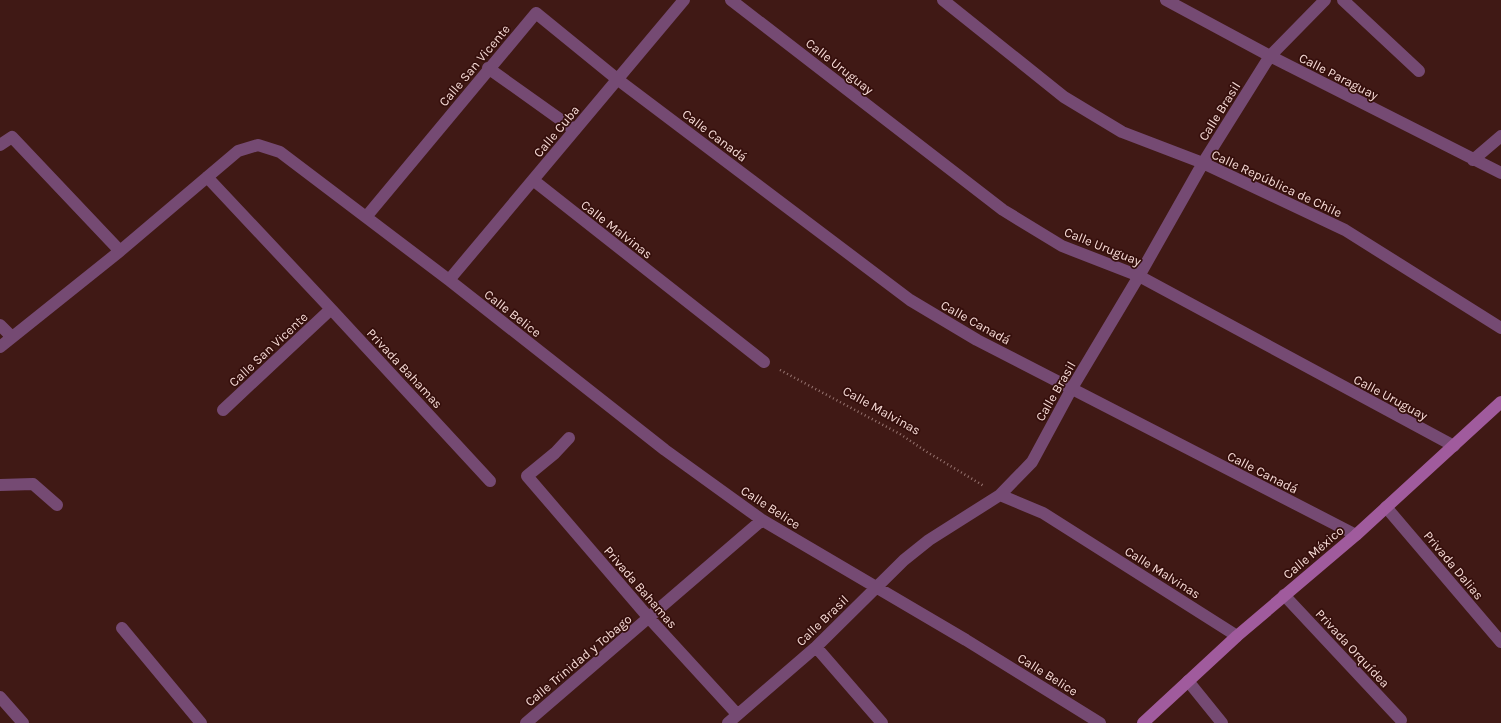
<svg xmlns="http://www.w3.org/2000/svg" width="1501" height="723" viewBox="0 0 1501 723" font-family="Karla,sans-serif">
<rect width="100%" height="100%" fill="#401915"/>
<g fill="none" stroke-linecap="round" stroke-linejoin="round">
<path stroke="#987672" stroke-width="2.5" stroke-dasharray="1 3" stroke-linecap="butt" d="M 780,370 L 900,434 L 927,452 L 984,486"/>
<path stroke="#754a73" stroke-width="12" d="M 731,0 L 1003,210 L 1062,246 L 1139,276 L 1454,446
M 943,0 L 1064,97 L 1122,132 L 1203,163 L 1345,230 L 1501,328
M 1166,0 L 1270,56 L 1501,173
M 1343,0 L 1419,71
M 488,68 L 575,130
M 0,145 L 12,137 L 120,251
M 1473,160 L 1501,136
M 207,177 L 331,309 L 490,481
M 533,180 L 764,362
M 366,217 L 536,13 L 617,79 L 910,300 L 977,340 L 1356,535
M 449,280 L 684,0
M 0,325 L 11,336
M 0,347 L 120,251 L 238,151 L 258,145 L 280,152 L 449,280 L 665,450 L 762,520 L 966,640 L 1100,723
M 223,410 L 331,309
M 569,438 L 555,453 L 527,476 L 649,618 L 737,714
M 0,485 L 33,484 L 57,505
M 1000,495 L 1043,513 L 1237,636
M 1386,507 L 1501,642
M 1284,595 L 1401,720
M 122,628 L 201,723
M 816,647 L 882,723
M 1188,681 L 1222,723
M 0,697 L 23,723
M 526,723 L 762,520
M 728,723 L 816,647 L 904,560 L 929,540 L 1000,495 L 1032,462 L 1072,388 L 1139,276 L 1203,163 L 1270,56 L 1325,0"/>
<path stroke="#a05b9d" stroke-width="12" d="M 1143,723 L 1237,636 L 1356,535 L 1501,402"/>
</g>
<g text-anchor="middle" stroke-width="3.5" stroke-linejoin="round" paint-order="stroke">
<g font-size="13" fill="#f6dad6" stroke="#350f0c">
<text transform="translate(474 65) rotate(-50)" y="5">Calle San Vicente</text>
<text transform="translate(840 66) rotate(38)" y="5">Calle Uruguay</text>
<text transform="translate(1339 76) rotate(27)" y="5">Calle Paraguay</text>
<text transform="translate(1219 111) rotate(-58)" y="5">Calle Brasil</text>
<text transform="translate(556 131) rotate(-50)" y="5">Calle Cuba</text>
<text transform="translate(715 135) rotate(37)" y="5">Calle Canadá</text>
<text transform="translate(1277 183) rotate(25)" y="5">Calle República de Chile</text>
<text transform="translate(617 229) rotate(38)" y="5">Calle Malvinas</text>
<text transform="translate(1103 246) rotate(22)" y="5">Calle Uruguay</text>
<text transform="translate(513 313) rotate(38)" y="5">Calle Belice</text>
<text transform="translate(976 322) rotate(29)" y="5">Calle Canadá</text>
<text transform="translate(268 349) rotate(-43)" y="5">Calle San Vicente</text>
<text transform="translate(405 368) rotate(47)" y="5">Privada Bahamas</text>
<text transform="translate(1055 391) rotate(-60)" y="5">Calle Brasil</text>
<text transform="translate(1391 397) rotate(28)" y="5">Calle Uruguay</text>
<text transform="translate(882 410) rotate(29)" y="5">Calle Malvinas</text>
<text transform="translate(1263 472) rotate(27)" y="5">Calle Canadá</text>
<text transform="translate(771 507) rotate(33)" y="5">Calle Belice</text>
<text transform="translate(1313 552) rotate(-40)" y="5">Calle México</text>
<text transform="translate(1454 565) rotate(50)" y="5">Privada Dalias</text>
<text transform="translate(1163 572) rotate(32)" y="5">Calle Malvinas</text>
<text transform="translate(641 587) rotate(49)" y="5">Privada Bahamas</text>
<text transform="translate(822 620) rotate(-44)" y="5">Calle Brasil</text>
<text transform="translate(1353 648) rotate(47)" y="5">Privada Orquídea</text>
<text transform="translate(578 660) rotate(-40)" y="5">Calle Trinidad y Tobago</text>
<text transform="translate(1048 674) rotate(32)" y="5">Calle Belice</text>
</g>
</g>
</svg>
